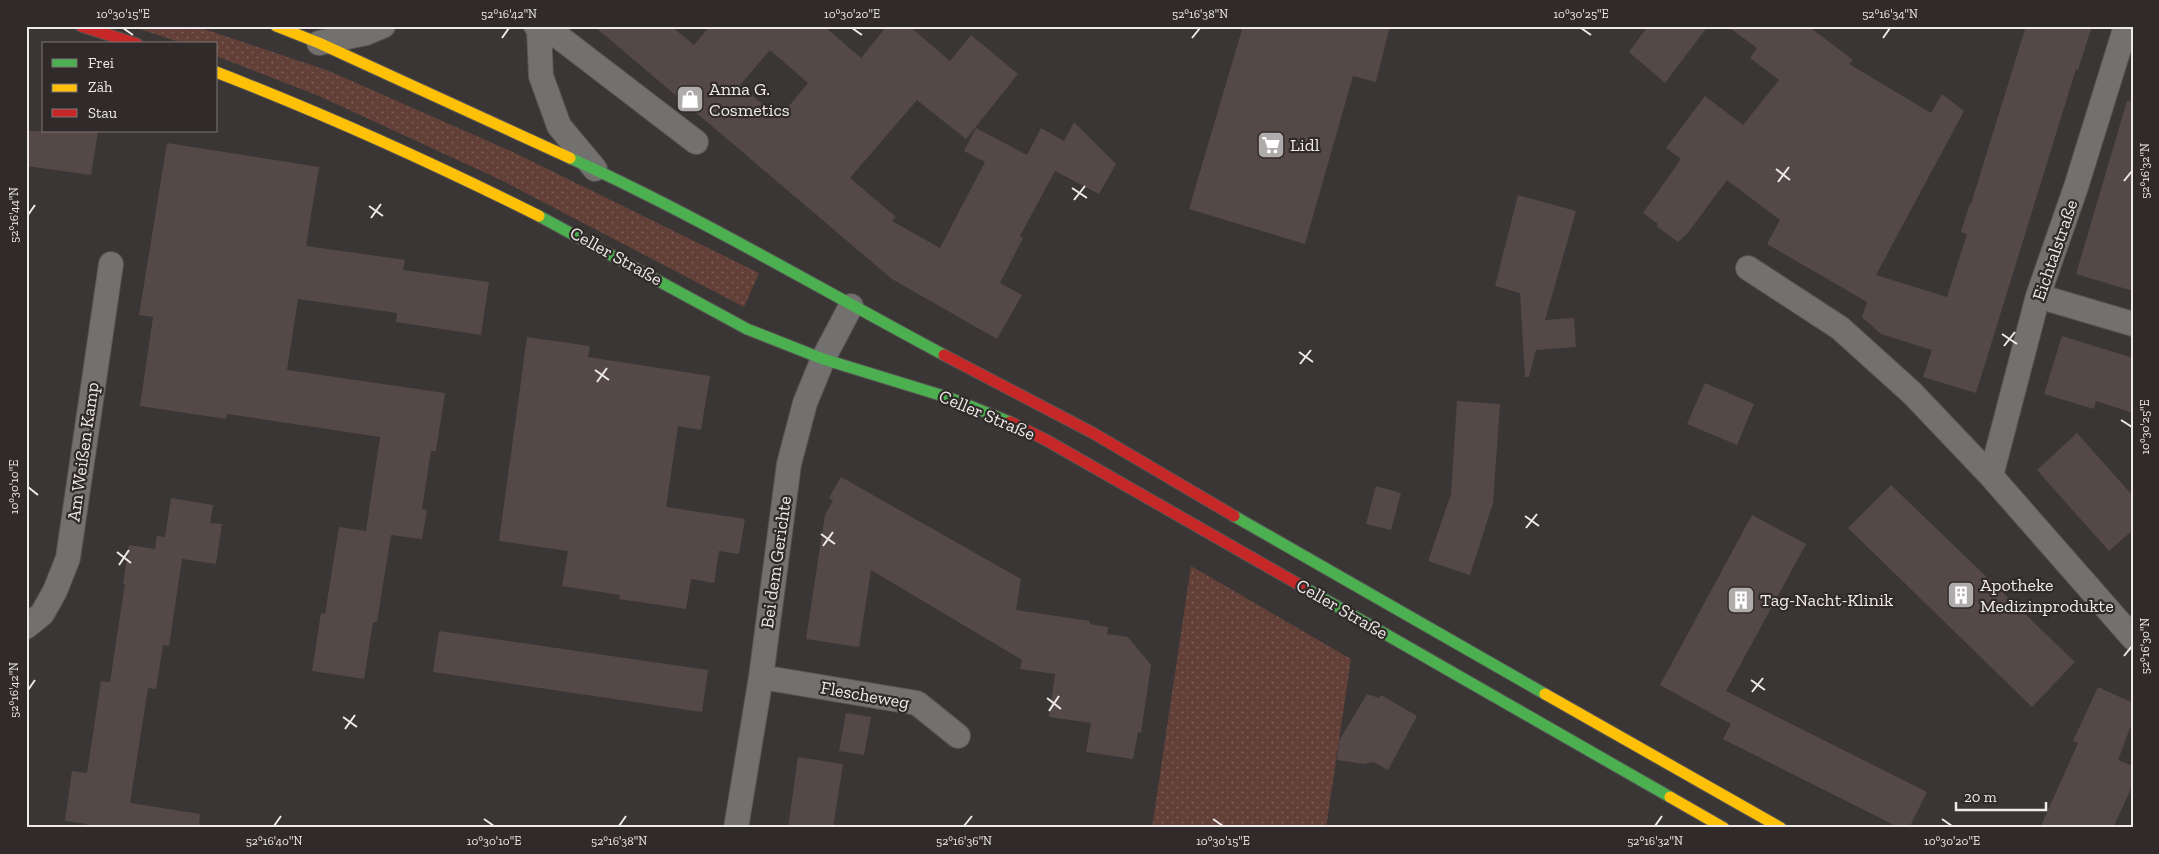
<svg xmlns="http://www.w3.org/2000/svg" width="2159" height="854" viewBox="0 0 2159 854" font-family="'Zilla Slab',serif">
<defs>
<pattern id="grass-dots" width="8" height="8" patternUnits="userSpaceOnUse" patternTransform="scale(1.25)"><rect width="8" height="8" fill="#624038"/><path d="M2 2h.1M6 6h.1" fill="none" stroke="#795c55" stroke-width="1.8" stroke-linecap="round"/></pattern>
</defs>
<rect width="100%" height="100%" fill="#393635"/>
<path fill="url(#grass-dots)" d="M 131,26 L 195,26 L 329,71 L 513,152 L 759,273 L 744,307 L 501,180 L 319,96 L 216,56 L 216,44 L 185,44 Z
M 1191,566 L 1351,659 L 1326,828 L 1152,828 Z"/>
<path fill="#554947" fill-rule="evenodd" d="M 594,26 L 671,26 L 694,45 L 710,26 L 824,26 L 861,58 L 887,26 L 909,26 L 950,61 L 971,35 L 1018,74 L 966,139 L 917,100 L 850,178 L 896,217 L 892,221 L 940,248 L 985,162 L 964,151 L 976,128 L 1027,155 L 1041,128 L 1064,141 L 1074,122 L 1116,164 L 1099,194 L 1055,171 L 1020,236 L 1023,238 L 1000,283 L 1022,295 L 997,339 L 892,279 ZM 770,50 L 808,83 L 779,118 L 740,85 Z
M 1243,26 L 1390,26 L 1376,82 L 1353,76 L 1305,244 L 1189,209 Z
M 1648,26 L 1708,26 L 1665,83 L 1629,52 Z
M 1727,26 L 1808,26 L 1853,60 L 1849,64 L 1931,113 L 1942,94 L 1964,111 L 1876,275 L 1947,297 L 1967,234 L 1961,232 L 1970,203 L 1971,204 L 2026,26 L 2092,26 L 2078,70 L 2076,69 L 1976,393 L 1923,377 L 1932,350 L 1881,334 L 1862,317 L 1867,302 L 1767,244 L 1780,220 L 1727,180 L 1687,234 L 1678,242 L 1656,226 L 1658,224 L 1643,213 L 1681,159 L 1666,148 L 1705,96 L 1743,125 L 1779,80 L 1750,58 L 1757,48 Z
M 2127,101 L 2133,102 L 2133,291 L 2076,274 Z
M 26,131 L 98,131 L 91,175 L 26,166 Z
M 167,143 L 319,167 L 306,246 L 405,260 L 403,270 L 489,282 L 481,335 L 396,322 L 397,313 L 298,299 L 287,370 L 445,393 L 436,451 L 431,451 L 422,509 L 427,510 L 422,539 L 391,535 L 377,622 L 373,622 L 364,679 L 312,671 L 321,613 L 325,614 L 339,527 L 366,531 L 380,437 L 227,414 L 226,419 L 140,406 L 153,317 L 139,315 Z
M 1518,195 L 1576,211 L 1545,320 L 1574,318 L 1576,347 L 1536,350 L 1529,377 L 1525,377 L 1520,293 L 1495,286 Z
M 2062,336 L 2133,358 L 2133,413 L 2096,401 L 2094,409 L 2044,394 Z
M 527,337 L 590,346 L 588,357 L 710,376 L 701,430 L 678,426 L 666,507 L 745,519 L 739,554 L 719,551 L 714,583 L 691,579 L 686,609 L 619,599 L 620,595 L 562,586 L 568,551 L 499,541 Z
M 1705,383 L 1754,404 L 1737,445 L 1687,424 Z
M 1457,401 L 1500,404 L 1493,503 L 1470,575 L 1428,561 L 1451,494 Z
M 2077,433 L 2133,496 L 2133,530 L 2109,551 L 2037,470 Z
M 841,477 L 1021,579 L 1016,610 L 1090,621 L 1090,624 L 1108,627 L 1107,634 L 1128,637 L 1151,665 L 1141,733 L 1138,732 L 1133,759 L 1086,752 L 1091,723 L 1049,717 L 1055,674 L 1020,669 L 1022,660 L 871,570 L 859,647 L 806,639 L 825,515 L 833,501 L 829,498 Z
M 1891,485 L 2075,662 L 2032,707 L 1848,528 Z
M 1376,486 L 1401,493 L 1391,530 L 1366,524 Z
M 171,498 L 213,505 L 210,523 L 222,524 L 216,564 L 182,559 L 169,646 L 163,645 L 156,689 L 148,688 L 130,803 L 200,814 L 199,828 L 87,828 L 87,824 L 65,821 L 72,771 L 87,773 L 101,681 L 110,682 L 125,584 L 123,584 L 129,545 L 155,549 L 157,536 L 165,537 Z
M 1752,515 L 1806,544 L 1726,691 L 1927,792 L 1909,828 L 1900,828 L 1723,739 L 1731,724 L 1660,685 Z
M 439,631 L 708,670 L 702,712 L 433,672 Z
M 2098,687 L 2133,703 L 2133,720 L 2118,760 L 2133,766 L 2133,784 L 2113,828 L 2040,828 L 2078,743 L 2073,741 Z
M 1367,694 L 1379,698 L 1381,695 L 1417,716 L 1388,770 L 1374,762 L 1364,764 L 1337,760 L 1339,741 Z
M 846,713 L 871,717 L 864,755 L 839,751 Z
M 798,757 L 843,764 L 833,828 L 788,828 Z"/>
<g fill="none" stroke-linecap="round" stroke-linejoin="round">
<g stroke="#565353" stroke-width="26">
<path id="street" d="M 536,26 L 539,30 L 559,37 L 696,142
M 2126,26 L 2076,187 L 2038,296 L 1991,476 L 2133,638
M 539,30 L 541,76 L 559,126 L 595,169
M 319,43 L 366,33 L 383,26
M 1748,268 L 1840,328 L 1912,393 L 1991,476
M 2038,296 L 2133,324
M 26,627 L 42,614 L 55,591 L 68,558 L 111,264
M 761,677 L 917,703 L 958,736
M 736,828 L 761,677 L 789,464 L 805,403 L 823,359 L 851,306"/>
</g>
<g stroke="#565353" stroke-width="13">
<path id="fast" d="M 570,158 C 698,216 820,289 944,355
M 539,216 L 747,329 L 823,359 L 950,398 L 1010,422
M 1234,516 L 1545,694
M 1305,588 L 1670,797"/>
</g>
<g stroke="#565353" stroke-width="13">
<path id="slow" d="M 276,26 L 319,43 L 570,158
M 216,72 C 327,115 433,163 539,216
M 1545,694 L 1781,828
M 1670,797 L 1724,828"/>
</g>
<g stroke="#565353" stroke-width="13">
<path id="jam" d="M 81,26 L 137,44
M 944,355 L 1093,433 L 1234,516
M 1010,422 L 1046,440 L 1305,588"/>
</g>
<use href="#street" stroke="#737170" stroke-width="24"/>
<use href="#fast" stroke="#4caf50" stroke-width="11"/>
<use href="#slow" stroke="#ffc107" stroke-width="11"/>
<use href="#jam" stroke="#c62828" stroke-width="11"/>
</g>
<path fill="none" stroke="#eeeaea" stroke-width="2" d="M 123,28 L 133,35M 852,28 L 862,35M 1581,28 L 1591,35M 502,38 L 509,28M 1192,38 L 1200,28M 1883,38 L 1890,28M 1776,169 L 1790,180M 2124,181 L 2132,171M 1778,182 L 1789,167M 1072,188 L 1087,198M 1074,200 L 1085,186M 369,206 L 383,216M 28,215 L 35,205M 371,218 L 381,204M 2002,334 L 2017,344M 2004,346 L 2015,332M 1299,352 L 1313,362M 1300,364 L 1311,350M 595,370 L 609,380M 597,382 L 607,368M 2121,420 L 2132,427M 28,487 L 38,495M 1525,516 L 1539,526M 1526,528 L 1537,514M 821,534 L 835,544M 823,546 L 833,532M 117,552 L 131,563M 119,565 L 129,550M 2124,656 L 2132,646M 1751,680 L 1765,690M 28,690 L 35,680M 1752,692 L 1763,678M 1047,698 L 1061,709M 1049,711 L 1059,696M 343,717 L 357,727M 345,729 L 355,715M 484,819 L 494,826M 1213,819 L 1223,826M 1942,819 L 1952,826M 274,826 L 281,816M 619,826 L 626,816M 964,826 L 972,816M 1655,826 L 1662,816"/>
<defs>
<g id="shop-square" transform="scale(1.4375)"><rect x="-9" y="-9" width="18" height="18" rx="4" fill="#afabab" stroke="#302b2a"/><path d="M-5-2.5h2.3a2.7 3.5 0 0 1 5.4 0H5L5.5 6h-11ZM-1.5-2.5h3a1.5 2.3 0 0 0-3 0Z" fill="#fff"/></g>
<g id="supermarket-square" transform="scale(1.4375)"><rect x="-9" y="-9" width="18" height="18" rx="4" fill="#afabab" stroke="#302b2a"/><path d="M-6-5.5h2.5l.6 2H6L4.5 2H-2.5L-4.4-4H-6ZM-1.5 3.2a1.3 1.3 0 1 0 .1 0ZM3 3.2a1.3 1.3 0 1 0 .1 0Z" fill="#fff"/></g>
<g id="building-square" transform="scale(1.4375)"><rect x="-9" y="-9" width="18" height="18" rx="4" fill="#afabab" stroke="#302b2a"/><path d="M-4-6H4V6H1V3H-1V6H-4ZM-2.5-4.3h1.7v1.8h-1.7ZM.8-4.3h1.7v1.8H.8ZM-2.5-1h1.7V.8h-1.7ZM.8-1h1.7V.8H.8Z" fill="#fff"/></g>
</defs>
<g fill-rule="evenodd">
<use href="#shop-square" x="690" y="99"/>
<use href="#supermarket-square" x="1271" y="145"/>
<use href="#building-square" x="1961" y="595"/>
<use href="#building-square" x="1741" y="600"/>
</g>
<g text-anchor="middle" stroke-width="4.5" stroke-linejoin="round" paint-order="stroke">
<g font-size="18" fill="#eeeaea" stroke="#302b2a" text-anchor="start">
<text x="709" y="95">Anna G.<tspan x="709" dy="21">Cosmetics</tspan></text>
<text x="1290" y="151">Lidl</text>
<text x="1980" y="591">Apotheke<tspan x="1980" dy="21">Medizinprodukte</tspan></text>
<text x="1760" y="606">Tag-Nacht-Klinik</text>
</g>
<g font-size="18" fill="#eeeaea" stroke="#302b2a">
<text transform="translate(2055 250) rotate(-71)" y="6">Eichtalstraße</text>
<text transform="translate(616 256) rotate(29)" y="6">Celler Straße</text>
<text transform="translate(987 415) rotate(23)" y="6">Celler Straße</text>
<text transform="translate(83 452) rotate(-82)" y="6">Am Weißen Kamp</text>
<text transform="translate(776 562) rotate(-82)" y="6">Bei dem Gerichte</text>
<text transform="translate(1342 609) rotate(30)" y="6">Celler Straße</text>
<text transform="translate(865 695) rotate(10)" y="6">Flescheweg</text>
</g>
</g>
<rect width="2159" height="854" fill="none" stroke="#302b2a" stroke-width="55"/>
<rect x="42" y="42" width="175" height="90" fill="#302b2a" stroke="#7c7777"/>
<rect x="52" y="59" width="25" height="8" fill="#4caf50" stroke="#7c7777"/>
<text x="88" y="68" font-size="15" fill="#eeeaea">Frei</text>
<rect x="52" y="84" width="25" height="8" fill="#ffc107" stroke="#7c7777"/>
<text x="88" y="92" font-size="15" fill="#eeeaea">Zäh</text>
<rect x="52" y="109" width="25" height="8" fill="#c62828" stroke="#7c7777"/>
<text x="88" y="118" font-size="15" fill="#eeeaea">Stau</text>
<path d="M1956 802v8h90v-8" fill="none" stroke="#eeeaea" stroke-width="2.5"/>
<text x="1964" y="802" font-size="15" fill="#eeeaea" stroke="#302b2a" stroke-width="4" paint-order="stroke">20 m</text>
<rect x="28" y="28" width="2104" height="798" fill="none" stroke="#eeeaea" stroke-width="2"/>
<g font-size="12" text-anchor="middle" fill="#eeeaea">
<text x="123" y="18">10°30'15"E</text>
<text x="509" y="18">52°16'42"N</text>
<text x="852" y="18">10°30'20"E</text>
<text x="1200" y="18">52°16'38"N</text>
<text x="1581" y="18">10°30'25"E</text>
<text x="1890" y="18">52°16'34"N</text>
<text transform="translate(2145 171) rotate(-90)" y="4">52°16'32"N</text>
<text transform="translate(14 215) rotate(-90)" y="4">52°16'44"N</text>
<text transform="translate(2145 427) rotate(-90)" y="4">10°30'25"E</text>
<text transform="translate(14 487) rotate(-90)" y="4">10°30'10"E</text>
<text transform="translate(2145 646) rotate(-90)" y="4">52°16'30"N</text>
<text transform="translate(14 690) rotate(-90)" y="4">52°16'42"N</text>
<text x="274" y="845">52°16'40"N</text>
<text x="494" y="845">10°30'10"E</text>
<text x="619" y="845">52°16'38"N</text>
<text x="964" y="845">52°16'36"N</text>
<text x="1223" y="845">10°30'15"E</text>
<text x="1655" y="845">52°16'32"N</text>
<text x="1952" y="845">10°30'20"E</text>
</g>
</svg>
